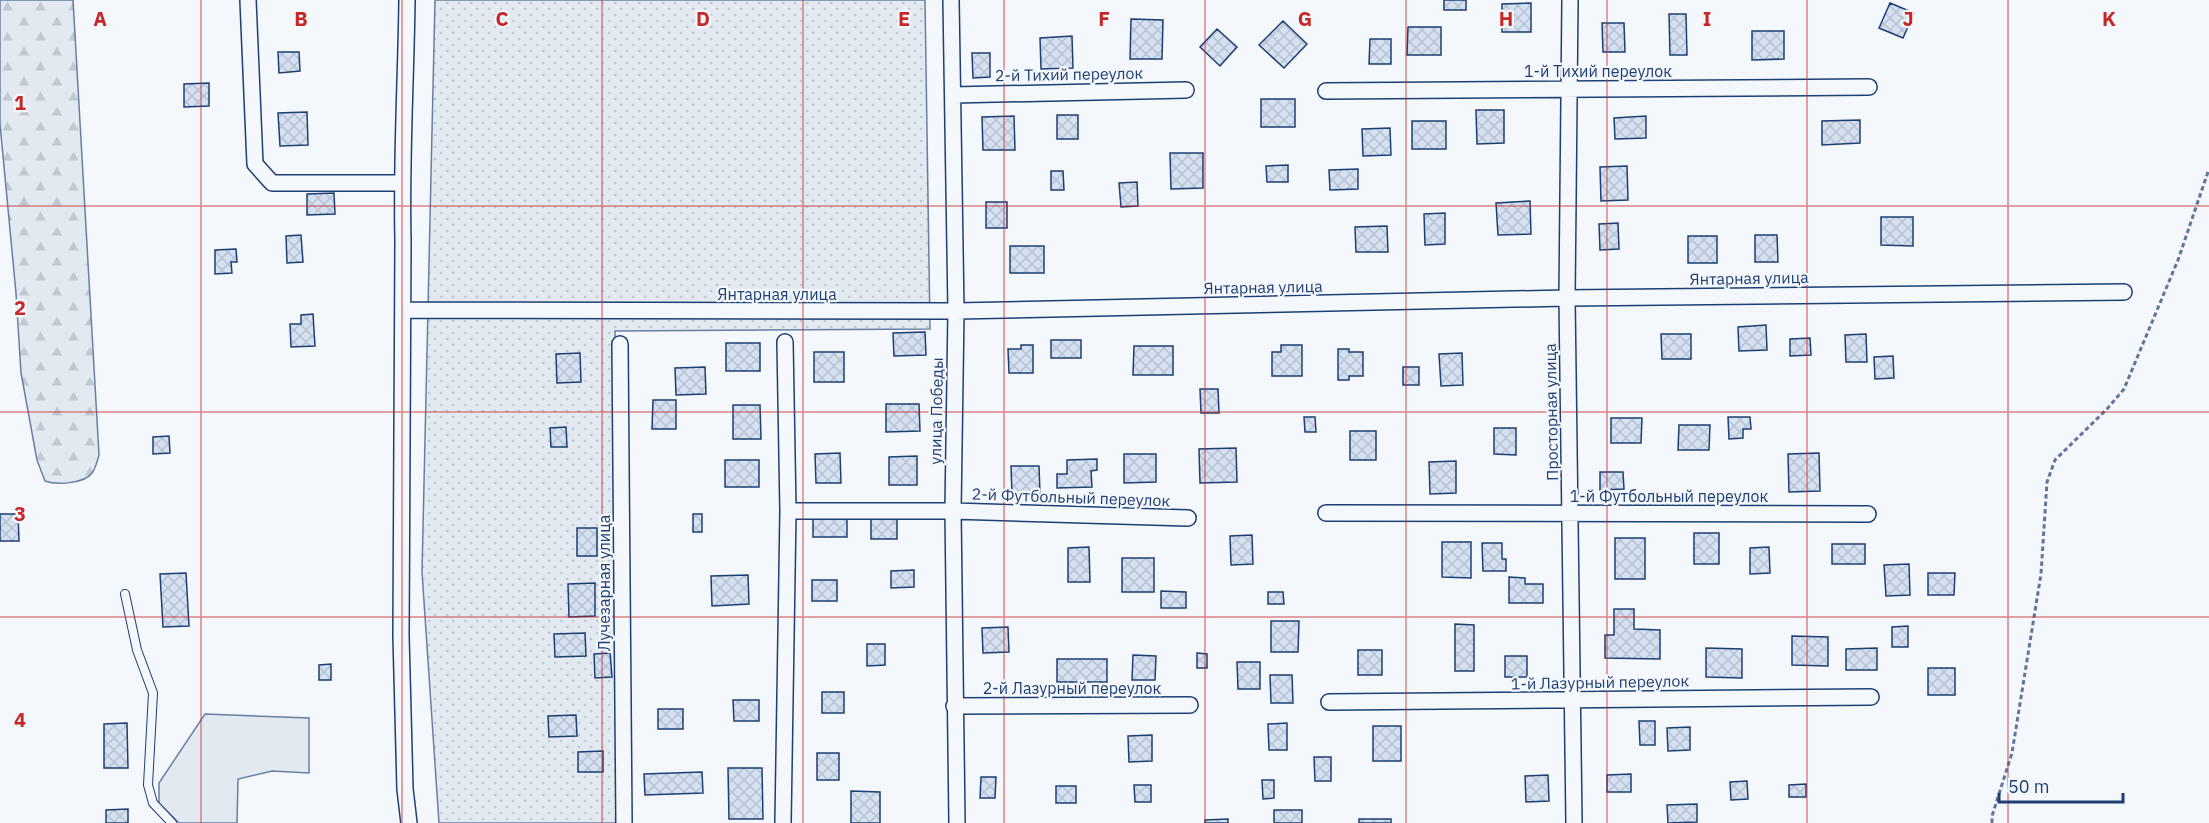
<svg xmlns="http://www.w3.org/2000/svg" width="2209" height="823" viewBox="0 0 2209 823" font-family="'IBM Plex Sans',sans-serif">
<defs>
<pattern id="grass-dots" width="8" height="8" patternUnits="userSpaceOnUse" patternTransform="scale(1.5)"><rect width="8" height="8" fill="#e3e9f0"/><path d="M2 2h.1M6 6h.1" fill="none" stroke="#c2c9d1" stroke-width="1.8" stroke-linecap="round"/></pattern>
<pattern id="forest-firs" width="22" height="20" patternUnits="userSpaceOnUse" patternTransform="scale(1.5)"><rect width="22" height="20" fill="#e3e9f0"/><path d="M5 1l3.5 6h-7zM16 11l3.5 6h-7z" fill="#c2c9d1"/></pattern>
<pattern id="building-cross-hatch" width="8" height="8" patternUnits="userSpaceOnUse" patternTransform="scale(1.5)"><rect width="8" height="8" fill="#d5e0f0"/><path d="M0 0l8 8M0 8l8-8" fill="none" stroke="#b6c1d1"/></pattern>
</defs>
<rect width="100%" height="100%" fill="#f4f7fb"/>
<path fill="url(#grass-dots)" stroke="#687fa3" stroke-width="1.5" d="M 435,0 L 925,0 L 930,329 L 615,331 L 622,823 L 439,823 L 422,572 Z"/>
<path fill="url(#forest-firs)" stroke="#687fa3" stroke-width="1.5" d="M 0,0 L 73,0 L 99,455 C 97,461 96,468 92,473 C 84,484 56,485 45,481 L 37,460 L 21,373 L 16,293 L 0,124 Z"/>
<path fill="#e3e9f0" stroke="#687fa3" stroke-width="1.5" d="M 205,714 L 309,718 L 309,773 L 272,771 L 238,779 L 237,823 L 179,823 L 159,803 L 159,783 Z"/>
<path fill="url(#building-cross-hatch)" stroke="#1d3f73" stroke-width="1.5" d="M 1444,0 L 1466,0 L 1466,10 L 1444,10 Z
M 1531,3 L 1531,32 L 1502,32 L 1502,4 Z
M 1890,3 L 1914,13 L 1903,38 L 1879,28 Z
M 1669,14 L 1686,14 L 1687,55 L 1670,55 Z
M 1131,19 L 1163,20 L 1162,59 L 1130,59 Z
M 1283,21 L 1307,44 L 1284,68 L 1259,45 Z
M 1602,23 L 1624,23 L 1625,52 L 1603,52 Z
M 1408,27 L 1441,27 L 1441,55 L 1407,55 Z
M 1217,29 L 1237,47 L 1220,66 L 1200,47 Z
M 1752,31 L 1784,31 L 1784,59 L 1752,60 Z
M 1072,36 L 1073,68 L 1041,69 L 1040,38 Z
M 1370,39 L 1391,39 L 1391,64 L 1369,64 Z
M 278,52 L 299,52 L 300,71 L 279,73 Z
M 972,53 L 990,53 L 990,77 L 973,78 Z
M 209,83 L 209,106 L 184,107 L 184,84 Z
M 1261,99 L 1295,99 L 1295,127 L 1261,127 Z
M 1476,110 L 1504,110 L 1504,143 L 1477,144 Z
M 307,112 L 308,145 L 280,146 L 278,113 Z
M 1057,115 L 1078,115 L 1078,139 L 1057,139 Z
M 1014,116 L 1015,150 L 983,150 L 982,117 Z
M 1646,116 L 1646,138 L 1615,139 L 1614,118 Z
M 1860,120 L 1860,143 L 1822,145 L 1822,121 Z
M 1412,121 L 1446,121 L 1446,149 L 1412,149 Z
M 1390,128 L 1391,155 L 1363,156 L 1362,129 Z
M 1170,153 L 1203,153 L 1203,188 L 1171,189 Z
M 1288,165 L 1288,182 L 1267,182 L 1266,166 Z
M 1627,166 L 1628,200 L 1601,201 L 1600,167 Z
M 1358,169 L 1358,189 L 1330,190 L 1329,170 Z
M 1051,171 L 1063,171 L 1064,190 L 1051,190 Z
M 1137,182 L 1138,206 L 1121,207 L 1119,183 Z
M 334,193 L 335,214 L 307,215 L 307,194 Z
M 1530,201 L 1531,234 L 1498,235 L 1496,203 Z
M 986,202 L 1007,202 L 1007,228 L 986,228 Z
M 1445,213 L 1445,244 L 1425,245 L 1424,214 Z
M 1881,217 L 1913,217 L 1913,246 L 1881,245 Z
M 1618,223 L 1619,249 L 1600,250 L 1599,224 Z
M 1387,226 L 1388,252 L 1356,252 L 1355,227 Z
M 301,235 L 303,262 L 287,263 L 286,236 Z
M 1755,235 L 1777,235 L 1778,262 L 1755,262 Z
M 1688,236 L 1717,236 L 1717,263 L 1688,263 Z
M 1010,246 L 1044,246 L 1044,273 L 1010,273 Z
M 236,249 L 237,262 L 231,262 L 232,273 L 215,274 L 215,250 Z
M 313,314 L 315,346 L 291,347 L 290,324 L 301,324 L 301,315 Z
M 1766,325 L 1767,350 L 1739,351 L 1738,327 Z
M 925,332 L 926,355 L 894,356 L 893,333 Z
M 1661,334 L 1691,334 L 1691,359 L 1662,359 Z
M 1866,334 L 1867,362 L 1846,362 L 1845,335 Z
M 1810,338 L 1811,355 L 1790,356 L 1790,339 Z
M 1051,340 L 1081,340 L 1081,358 L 1051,358 Z
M 726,343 L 760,343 L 760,371 L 726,371 Z
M 1021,345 L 1033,345 L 1033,373 L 1009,373 L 1008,349 L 1021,349 Z
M 1281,345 L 1302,345 L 1302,376 L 1272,376 L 1272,352 L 1281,352 Z
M 1134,346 L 1173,346 L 1173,375 L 1133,375 Z
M 1338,349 L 1349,349 L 1349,352 L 1363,352 L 1363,376 L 1349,376 L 1349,380 L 1338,380 Z
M 814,352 L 844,352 L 844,382 L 814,382 Z
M 580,353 L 581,382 L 557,383 L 556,354 Z
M 1462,353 L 1463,385 L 1441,386 L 1439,354 Z
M 1893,356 L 1894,378 L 1875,379 L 1874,357 Z
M 705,367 L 706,394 L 676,395 L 675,368 Z
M 1403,367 L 1419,367 L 1419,385 L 1403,385 Z
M 1200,389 L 1218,389 L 1219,413 L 1201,413 Z
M 653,400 L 676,400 L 676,429 L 652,429 Z
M 886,404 L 919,404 L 920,431 L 886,432 Z
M 733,405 L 760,405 L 761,439 L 733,439 Z
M 1304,417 L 1315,417 L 1316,432 L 1305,432 Z
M 1728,417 L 1750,417 L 1751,429 L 1743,429 L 1743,438 L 1729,439 Z
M 1611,418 L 1642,418 L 1641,443 L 1611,443 Z
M 1679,425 L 1710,425 L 1709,450 L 1678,450 Z
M 566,427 L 567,447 L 551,447 L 550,428 Z
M 1494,428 L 1516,428 L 1516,455 L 1494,454 Z
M 1350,431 L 1376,431 L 1376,460 L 1350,460 Z
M 169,436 L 170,453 L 153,454 L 153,437 Z
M 1236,448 L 1237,482 L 1200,483 L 1199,449 Z
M 840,453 L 841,483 L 816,483 L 815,454 Z
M 1819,453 L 1820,491 L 1789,492 L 1788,454 Z
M 1124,454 L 1156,454 L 1156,482 L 1124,483 Z
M 917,456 L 917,485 L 889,485 L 889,457 Z
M 1097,459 L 1097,470 L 1091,471 L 1092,487 L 1057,488 L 1057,474 L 1067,474 L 1067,460 Z
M 725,460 L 759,460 L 759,487 L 725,487 Z
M 1456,461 L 1456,493 L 1430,494 L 1429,462 Z
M 1011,466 L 1039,466 L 1040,494 L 1012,495 Z
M 1600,472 L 1623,472 L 1624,489 L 1600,490 Z
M 0,514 L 18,514 L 19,541 L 0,541 Z
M 693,514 L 702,514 L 702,532 L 693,532 Z
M 847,514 L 847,537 L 813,537 L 813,515 Z
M 871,518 L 897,518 L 897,539 L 871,539 Z
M 577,528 L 597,528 L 597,556 L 577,556 Z
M 1694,533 L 1719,533 L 1719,564 L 1694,564 Z
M 1252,535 L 1253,564 L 1231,565 L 1230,536 Z
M 1615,538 L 1645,538 L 1645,579 L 1615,579 Z
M 1442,542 L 1471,542 L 1471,578 L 1442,577 Z
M 1482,543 L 1502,543 L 1502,559 L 1506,559 L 1506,571 L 1483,571 Z
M 1832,544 L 1865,544 L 1865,564 L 1832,564 Z
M 1089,547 L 1090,582 L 1068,582 L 1068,548 Z
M 1769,547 L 1770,573 L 1750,574 L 1750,548 Z
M 1122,558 L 1154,558 L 1154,592 L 1122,592 Z
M 1909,564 L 1910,595 L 1886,596 L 1884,565 Z
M 914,570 L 914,587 L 891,588 L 891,571 Z
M 186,573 L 189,626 L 163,627 L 160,574 Z
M 1928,573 L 1955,573 L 1954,595 L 1928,595 Z
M 748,575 L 749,604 L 712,606 L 711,576 Z
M 1509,577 L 1525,578 L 1525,584 L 1543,584 L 1543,603 L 1509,603 Z
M 812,580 L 837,580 L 837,601 L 812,601 Z
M 595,583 L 595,616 L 569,617 L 568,584 Z
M 1161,591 L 1186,592 L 1186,608 L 1161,608 Z
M 1268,592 L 1283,592 L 1284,604 L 1268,604 Z
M 1614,609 L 1634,609 L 1634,629 L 1660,630 L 1660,659 L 1605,658 L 1605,635 L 1614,635 Z
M 1271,621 L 1299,621 L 1298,652 L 1271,652 Z
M 1455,624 L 1474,625 L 1474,671 L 1455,671 Z
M 1908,626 L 1908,647 L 1892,647 L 1892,627 Z
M 1008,627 L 1009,652 L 983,653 L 982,628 Z
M 585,633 L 586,656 L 555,657 L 554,634 Z
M 1792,636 L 1828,637 L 1828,666 L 1792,665 Z
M 867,644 L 885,644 L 885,665 L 867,666 Z
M 1706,648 L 1742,649 L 1742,678 L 1706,677 Z
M 1877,648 L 1877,670 L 1846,670 L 1846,649 Z
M 1358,650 L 1382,650 L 1382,675 L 1358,675 Z
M 610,653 L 612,677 L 595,678 L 594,654 Z
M 1197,653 L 1207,654 L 1207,668 L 1197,668 Z
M 1133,655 L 1156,656 L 1155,680 L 1132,680 Z
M 1505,656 L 1527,656 L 1527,677 L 1505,677 Z
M 1057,659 L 1107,659 L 1107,682 L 1057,682 Z
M 1237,662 L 1260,662 L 1260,689 L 1238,689 Z
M 331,664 L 331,680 L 319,680 L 319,665 Z
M 1928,668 L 1955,668 L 1955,695 L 1928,695 Z
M 1270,675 L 1292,675 L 1293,703 L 1271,703 Z
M 822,692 L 844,692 L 844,713 L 822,713 Z
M 733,700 L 759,700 L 759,721 L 734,721 Z
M 658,709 L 683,709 L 683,729 L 658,729 Z
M 576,715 L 577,736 L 549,737 L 548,716 Z
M 1639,721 L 1655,721 L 1655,745 L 1640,745 Z
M 127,723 L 128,768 L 104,768 L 104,724 Z
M 1287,723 L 1287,750 L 1269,750 L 1268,724 Z
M 1373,726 L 1401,726 L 1401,761 L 1373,761 Z
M 1690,727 L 1690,750 L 1668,751 L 1667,728 Z
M 1152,735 L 1152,761 L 1129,762 L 1128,736 Z
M 603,751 L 603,772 L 578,772 L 578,752 Z
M 817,753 L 839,753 L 839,780 L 817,780 Z
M 1314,757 L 1331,757 L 1331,781 L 1315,781 Z
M 728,768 L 762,768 L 763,819 L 729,819 Z
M 702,772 L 703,793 L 645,795 L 644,774 Z
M 1631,774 L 1631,792 L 1607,792 L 1607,775 Z
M 1548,775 L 1549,801 L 1526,802 L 1525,776 Z
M 981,777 L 996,777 L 995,798 L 980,798 Z
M 1262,780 L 1274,780 L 1274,798 L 1263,799 Z
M 1747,781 L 1748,799 L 1731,800 L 1730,782 Z
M 1806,784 L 1806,797 L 1789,797 L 1789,785 Z
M 1134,785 L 1151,785 L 1151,802 L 1135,802 Z
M 1056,786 L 1076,786 L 1076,803 L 1056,803 Z
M 851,791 L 880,792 L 880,823 L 851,823 Z
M 1697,804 L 1697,822 L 1668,823 L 1667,805 Z
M 128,809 L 128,823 L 106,823 L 106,810 Z
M 1274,810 L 1302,810 L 1302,823 L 1274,823 Z
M 1228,819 L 1228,823 L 1205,823 L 1205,820 Z
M 1359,819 L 1391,819 L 1391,823 L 1359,823 Z"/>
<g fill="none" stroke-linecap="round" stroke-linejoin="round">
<g stroke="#1d3f73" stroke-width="10">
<path id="lane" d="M 125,594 L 137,650 L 153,693 L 148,785 L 153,803 L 172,823"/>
</g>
<g stroke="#1d3f73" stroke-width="18">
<path id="street" d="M 248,0 L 255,164 L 272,183 L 401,183
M 407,0 C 406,80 401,160 403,240 L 401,636 L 405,789 L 409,823
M 951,0 L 956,311 L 953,511 L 957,823
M 1570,0 L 1567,298 L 1574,823
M 1326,91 L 1869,87
M 953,95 L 1186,90
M 403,310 L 956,311 L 1567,298 L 2124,292
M 620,344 L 624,823
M 788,511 L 953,511 L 1188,518
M 1326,513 L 1868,514
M 1329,702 L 1871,697
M 954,706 L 1190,705
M 783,823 L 788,511 L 785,342"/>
</g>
<path stroke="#5e769c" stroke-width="3" stroke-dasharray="4.5 3" stroke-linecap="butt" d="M 1992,823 L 1992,816 L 2012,753 L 2041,574 L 2047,482 L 2055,460 L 2107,409 L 2124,389 L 2178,260 L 2209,169"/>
<use href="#lane" stroke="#f4f7fb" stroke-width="8"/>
<use href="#street" stroke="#f4f7fb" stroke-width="15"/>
</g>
<path fill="none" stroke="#c62828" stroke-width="1.5" stroke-opacity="0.55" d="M 201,0 L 201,823M 402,0 L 402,823M 602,0 L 602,823M 803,0 L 803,823M 1004,0 L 1004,823M 1205,0 L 1205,823M 1406,0 L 1406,823M 1607,0 L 1607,823M 1807,0 L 1807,823M 2008,0 L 2008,823M 0,206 L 2209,206M 0,412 L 2209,412M 0,617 L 2209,617"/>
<g text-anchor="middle" stroke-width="4.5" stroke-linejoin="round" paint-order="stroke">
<g font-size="16" fill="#1d3f73" stroke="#f4f7fb">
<text x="1598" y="77">1-й Тихий переулок</text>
<text transform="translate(1069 74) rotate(-1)" y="6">2-й Тихий переулок</text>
<text transform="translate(1749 278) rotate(-1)" y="6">Янтарная улица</text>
<text transform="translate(1263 287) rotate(-1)" y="6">Янтарная улица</text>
<text x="777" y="300">Янтарная улица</text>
<text transform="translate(936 411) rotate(-89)" y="6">улица Победы</text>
<text transform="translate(1551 412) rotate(-91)" y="6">Просторная улица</text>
<text x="1669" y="502">1-й Футбольный переулок</text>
<text transform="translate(1071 497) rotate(2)" y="6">2-й Футбольный переулок</text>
<text transform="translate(604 583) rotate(-90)" y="6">Лучезарная улица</text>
<text transform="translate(1600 682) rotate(-1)" y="6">1-й Лазурный переулок</text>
<text x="1072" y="694">2-й Лазурный переулок</text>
</g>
</g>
<g font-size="20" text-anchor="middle" font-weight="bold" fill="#c62828" stroke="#f4f7fb" stroke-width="4.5" stroke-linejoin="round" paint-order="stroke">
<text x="100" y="26">A</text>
<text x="301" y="26">B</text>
<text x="502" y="26">C</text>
<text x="703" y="26">D</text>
<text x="904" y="26">E</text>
<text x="1104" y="26">F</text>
<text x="1305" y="26">G</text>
<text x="1506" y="26">H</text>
<text x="1707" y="26">I</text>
<text x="1908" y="26">J</text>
<text x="2109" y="26">K</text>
<text x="20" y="110">1</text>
<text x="20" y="315">2</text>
<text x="20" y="521">3</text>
<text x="20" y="727">4</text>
</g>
<path d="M1999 793v9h124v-9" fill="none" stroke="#1d3f73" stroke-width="3"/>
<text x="2008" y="793" font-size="18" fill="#1d3f73" stroke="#f4f7fb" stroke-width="4.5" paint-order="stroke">50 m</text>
</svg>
